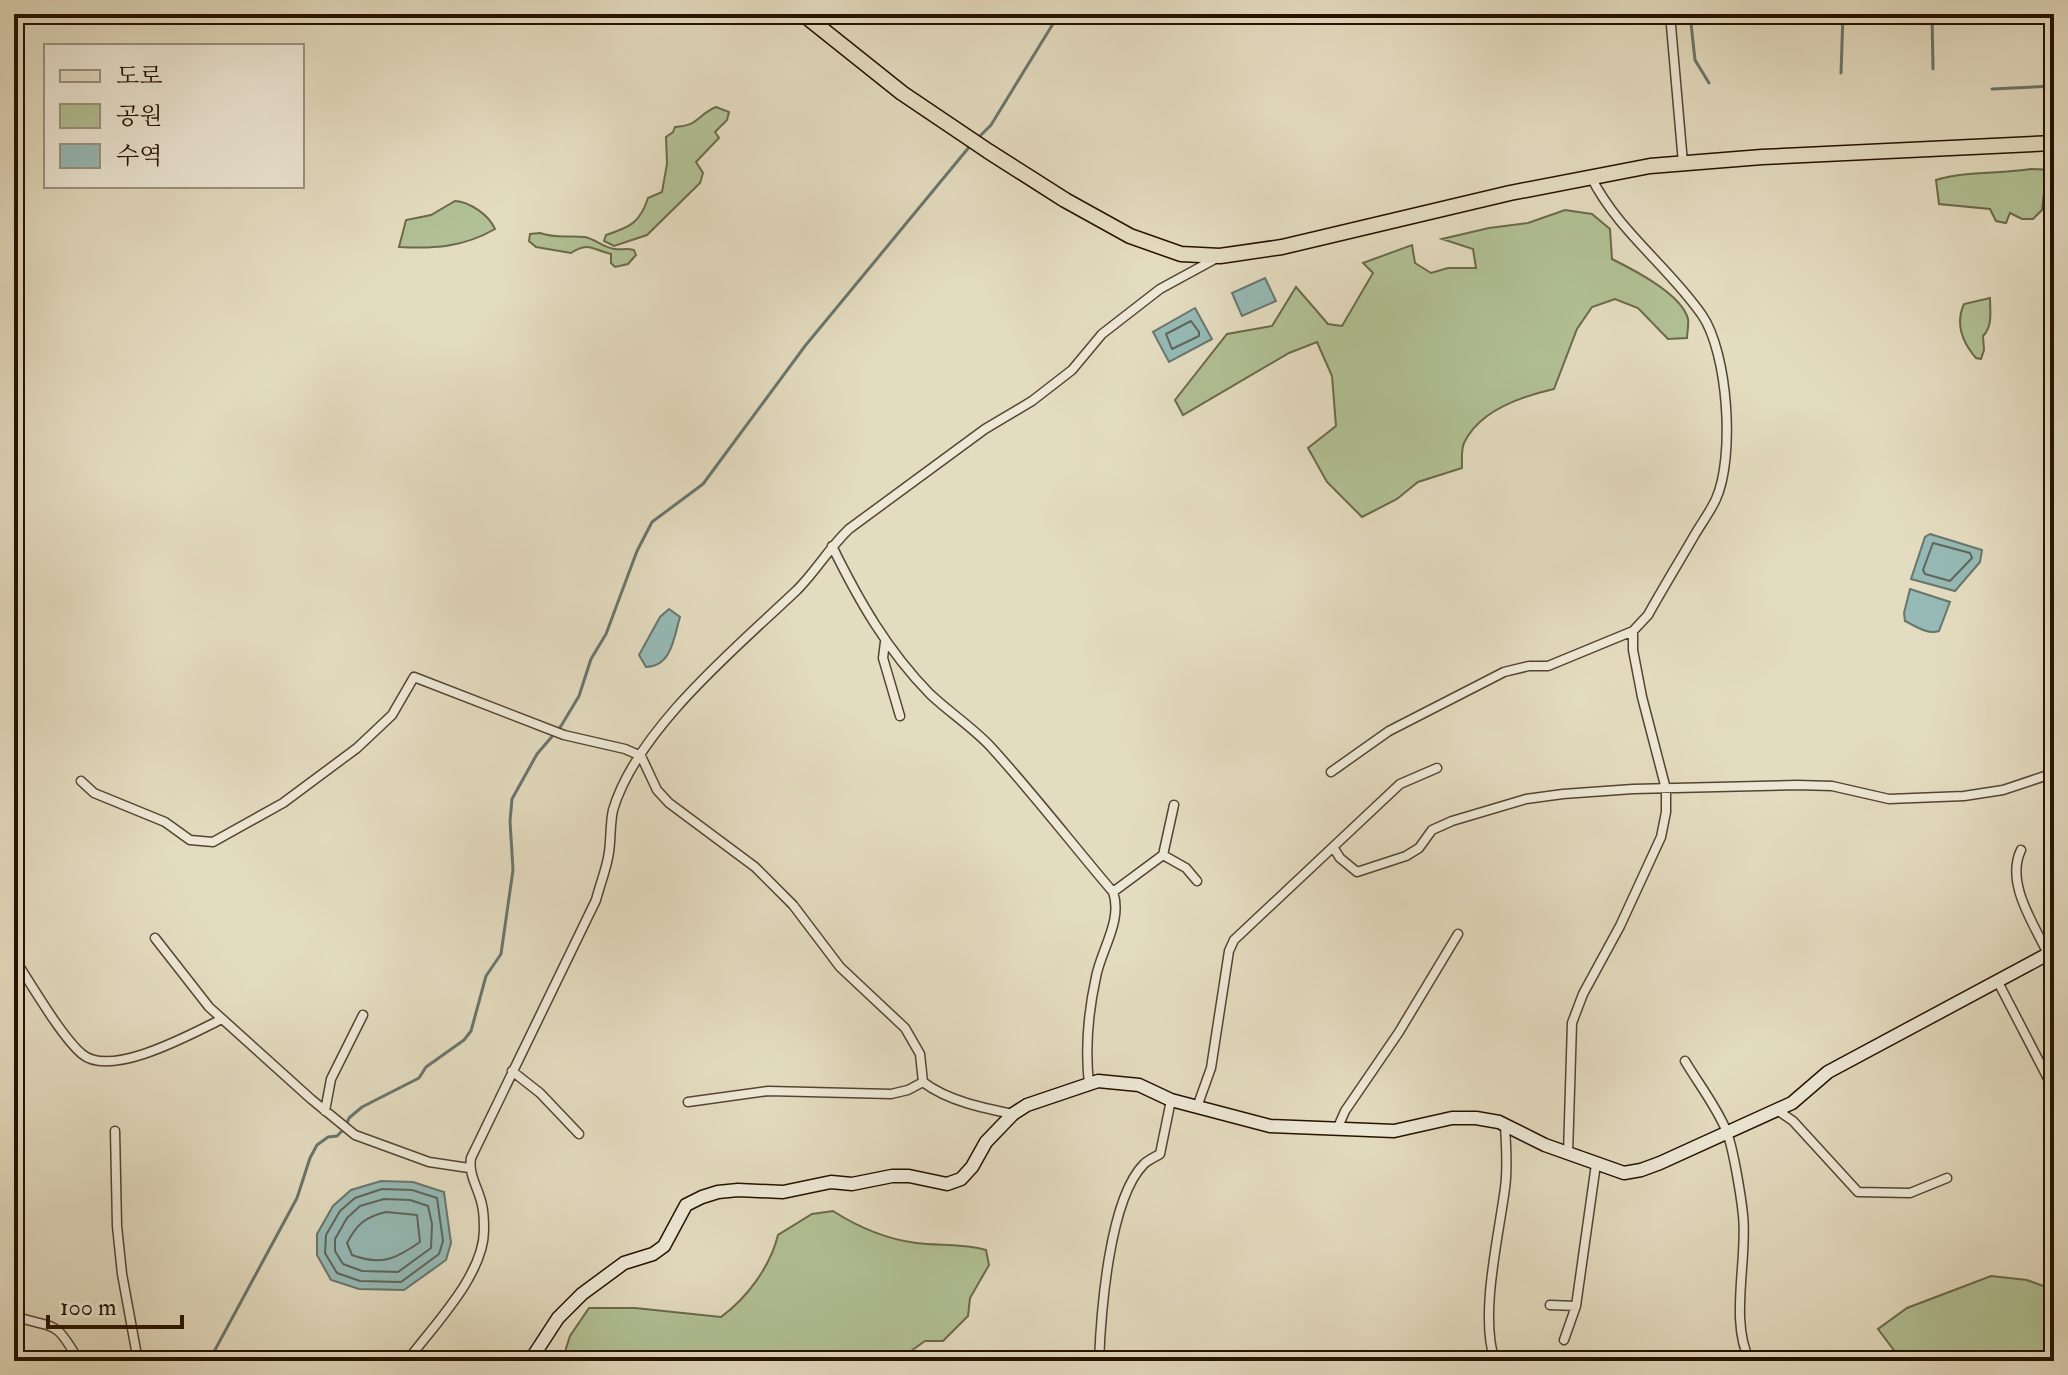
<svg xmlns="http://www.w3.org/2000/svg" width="2068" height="1375" viewBox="0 0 2068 1375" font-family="'IM FELL Double Pica','Noto Serif KR',serif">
<rect width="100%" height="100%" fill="#e4dcc0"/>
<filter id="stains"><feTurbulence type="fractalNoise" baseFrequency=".0025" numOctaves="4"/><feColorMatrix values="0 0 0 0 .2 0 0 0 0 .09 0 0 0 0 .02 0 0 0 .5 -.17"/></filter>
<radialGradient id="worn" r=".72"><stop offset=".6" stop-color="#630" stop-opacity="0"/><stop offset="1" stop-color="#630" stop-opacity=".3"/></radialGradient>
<path fill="#b1c195" stroke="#6b694a" stroke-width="2" d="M 716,107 L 729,112 L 727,120 L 715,132 L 719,138 L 696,162 L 703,173 L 700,183 L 647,235 L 614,246 L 604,241 L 606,235 C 630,227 640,223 648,198 L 662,192 L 667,164 L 666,137 L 673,132 L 675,127 C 699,126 697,115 716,107 Z
M 2031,169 L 2054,170 L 2054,185 L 2044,193 L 2042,210 L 2033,219 L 2022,219 L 2010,213 L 2006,223 L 1996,221 L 1990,209 L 1939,204 L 1936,180 C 1966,171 1999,174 2031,169 Z
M 455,201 C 470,202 489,215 495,229 C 464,247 434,249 399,247 L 406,220 L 431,215 Z
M 1565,210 L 1592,214 L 1610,229 L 1612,259 C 1632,269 1682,294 1688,319 C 1689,324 1687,333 1687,338 L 1668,339 L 1638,308 L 1615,299 L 1592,307 L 1577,329 L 1554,389 C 1523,396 1479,411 1464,443 C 1461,450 1462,461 1462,468 L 1418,482 L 1397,499 L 1362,517 L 1327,482 L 1308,448 L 1336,426 L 1332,376 L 1317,342 L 1289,353 L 1183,415 L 1175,400 L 1227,334 L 1272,326 L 1296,287 L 1328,324 L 1342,326 L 1373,273 L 1363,263 L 1412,245 L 1415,263 L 1431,273 L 1448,268 L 1476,268 L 1473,249 L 1442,239 L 1489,228 L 1528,223 Z
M 540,233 C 558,239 567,235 585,237 C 595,239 604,248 615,249 C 622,250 627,248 634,250 L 636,255 L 628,264 L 615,267 L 611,263 L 611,254 C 593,250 589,241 571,253 L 536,247 L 529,241 L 530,234 Z
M 1990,298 C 1990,311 1993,326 1983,336 L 1984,350 L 1981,359 L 1976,358 C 1963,343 1955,324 1964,304 Z
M 833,1211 C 858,1227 886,1239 916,1243 C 940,1246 963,1243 986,1250 L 989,1265 L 970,1298 L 968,1316 L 943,1341 L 925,1341 L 911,1351 L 909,1361 L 562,1361 L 570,1336 L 589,1308 L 635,1308 L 721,1317 C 747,1298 770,1267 778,1235 L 812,1214 Z
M 1991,1276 L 2027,1280 L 2054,1290 L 2054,1361 L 1902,1361 L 1878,1329 L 1907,1308 Z"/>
<path fill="#96bab6" stroke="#69766d" stroke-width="2" d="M 1265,278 L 1276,301 L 1242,316 L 1232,293 Z
M 1195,308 L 1212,339 L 1169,362 L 1153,332 Z
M 1930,534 L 1982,550 L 1980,562 L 1955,591 L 1911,579 L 1925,537 Z
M 1910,589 L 1950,602 L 1939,631 C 1928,635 1915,626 1905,621 L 1904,613 Z
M 669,609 L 680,617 C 674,636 672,667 646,667 L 639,655 L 660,617 Z
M 381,1181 L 413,1182 L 444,1192 L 451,1243 L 446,1260 L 404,1290 L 359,1289 L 331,1280 L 317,1255 L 317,1234 L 333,1206 L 351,1190 Z"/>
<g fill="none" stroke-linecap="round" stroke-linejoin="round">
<path stroke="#5e665b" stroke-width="2" d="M 1191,321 L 1199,332 L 1199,336 L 1172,349 L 1166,334 Z
M 1933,543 L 1970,553 L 1972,558 L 1950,581 L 1925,574 L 1923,570 Z
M 382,1189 L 412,1190 L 437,1198 L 443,1241 L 439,1254 L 401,1282 L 360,1281 L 337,1273 L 325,1253 L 326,1235 L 340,1211 L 355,1198 Z
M 384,1199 L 410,1200 L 428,1206 L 432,1224 L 431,1248 L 398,1272 L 362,1271 L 343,1264 L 335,1251 L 335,1239 L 347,1218 L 360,1206 Z
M 386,1212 L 417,1215 L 420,1242 C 396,1259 381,1266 352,1255 L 347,1243 C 357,1224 365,1217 386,1212 Z"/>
<path stroke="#69766d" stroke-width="3" d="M 1690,14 L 1695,60 L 1709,83
M 1932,14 L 1933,69
M 1841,73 L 1843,14
M 1992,89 L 2054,86
M 978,138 L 991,125 L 1059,14
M 209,1361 L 297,1198 L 310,1158 L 317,1145 L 328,1137 L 337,1136 L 345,1128 L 349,1118 L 362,1107 L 419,1078 L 426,1067 L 464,1040 L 471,1031 L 486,976 L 501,954 L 513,870 L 510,821 L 512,799 L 537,754 L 561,726 L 579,696 L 591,659 L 606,634 L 637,551 L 652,522 L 703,484 L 805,346 L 970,146"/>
<g stroke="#554430" stroke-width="11">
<path id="street" d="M 1670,14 L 1683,163
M 832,546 C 859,601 887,650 930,694 C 949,712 972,727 990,746 C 1033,793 1072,844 1113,892 C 1123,920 1101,950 1096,977 C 1088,1013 1085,1048 1089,1084
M 885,642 L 883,658 L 900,716
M 1331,772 L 1389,731 L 1504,672 L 1529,666 L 1548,666 L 1633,631
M 81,781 L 94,793 L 165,822 L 190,840 L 213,842 L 283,803 L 357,748 L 392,715 L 414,677 L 564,735 L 625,749 L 641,756 L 657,790 L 669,803 L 755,867 L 793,905 L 840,967 L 905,1028 L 920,1054 L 923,1082 C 948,1101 983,1108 1013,1114
M 1333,847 L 1400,784 L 1437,768
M 2021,850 C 2005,883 2034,924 2048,954
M 1163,855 L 1186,868 L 1197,881
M 1113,892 L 1163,855 L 1174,805
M 155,938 L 209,1007 L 311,1099 L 355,1135 L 429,1162 L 469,1168
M 14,958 C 31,984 61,1036 82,1054 C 111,1079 193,1033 222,1019
M 1998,982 L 2054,1090
M 1685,1061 C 1698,1083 1716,1106 1726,1130 C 1733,1146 1741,1196 1743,1215 C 1748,1258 1729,1322 1750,1361
M 512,1071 L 540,1093 L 579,1134
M 688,1102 L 768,1091 L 891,1094 L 908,1090 L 923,1082
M 1197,1107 L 1211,1068 L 1229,951 L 1234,940 L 1333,847 L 1340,858 L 1357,872 L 1406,856 L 1419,848 L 1432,830 L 1452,821 L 1526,799 L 1563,794 L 1633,789 L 1797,785 L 1832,786 L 1889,799 L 1964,796 L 2003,790 L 2054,773
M 1777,1110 L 1793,1121 L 1858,1192 L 1910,1193 L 1947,1178
M 325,1111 L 331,1079 L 363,1015
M 1338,1127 L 1345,1111 L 1399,1032 L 1458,934
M 115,1131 L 117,1226 L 122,1274 L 138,1361
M 1568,1154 L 1572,1023 L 1583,994 L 1620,926 L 1661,837 L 1666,812 L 1666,789 L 1642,697 L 1633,650 L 1633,631 L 1648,615 C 1663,588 1679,562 1694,536 C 1701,524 1710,512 1716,499 C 1735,457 1728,353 1702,315 C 1668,266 1618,231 1591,177
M 1550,1305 L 1576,1306
M 14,1316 C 57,1330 54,1318 79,1361
M 1564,1340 L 1576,1306 L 1596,1164
M 407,1361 C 433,1326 484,1275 484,1230 C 484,1222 484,1213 482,1205 C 479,1189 468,1175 471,1158 L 596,900 C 600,884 607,868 609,852 C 611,839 610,823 613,810 C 637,729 738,646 797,590 C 816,571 829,548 849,529 L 985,429 L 1032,401 L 1072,370 L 1102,334 L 1160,289 L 1215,259
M 1099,1361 C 1101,1312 1109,1199 1144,1164 C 1148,1160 1155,1157 1160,1154 L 1171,1100
M 1495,1361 C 1479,1316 1499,1235 1505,1188 C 1508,1167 1506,1146 1505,1126"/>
</g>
<g stroke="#251100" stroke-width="15">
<path id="secondary" d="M 530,1361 L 558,1318 L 582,1294 L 624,1263 L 653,1254 L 664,1246 L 686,1205 L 702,1197 L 718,1192 L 738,1190 L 783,1192 L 831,1182 L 852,1184 L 892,1176 L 909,1176 L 947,1184 L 961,1179 L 972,1167 L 986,1142 L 1013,1114 L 1027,1105 L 1098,1081 L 1139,1085 L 1171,1100 L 1270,1126 L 1394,1131 L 1452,1118 L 1476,1118 L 1499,1122 L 1545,1145 L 1624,1173 L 1641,1170 L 1660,1163 L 1792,1103 L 1828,1072 L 2048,954 L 2054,957"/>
</g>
<g stroke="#251100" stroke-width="17">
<path id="primary" d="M 803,14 L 902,93 L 988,151 L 1065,200 L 1130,236 L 1181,254 L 1220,256 L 1282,247 L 1510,193 L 1650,166 L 1762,157 L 2054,143"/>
</g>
<use href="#street" stroke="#ede8d6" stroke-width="8"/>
<use href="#secondary" stroke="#ede8d6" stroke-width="12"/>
<use href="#primary" stroke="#e4dcc0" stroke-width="14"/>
</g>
<rect width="2068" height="1375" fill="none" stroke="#e4dcc0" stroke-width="48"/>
<rect x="16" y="16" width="2036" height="1343" fill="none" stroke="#251100" stroke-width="4"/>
<rect x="24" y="24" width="2020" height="1327" fill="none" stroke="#251100" stroke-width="2"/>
<rect x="44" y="44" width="260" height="144" fill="#ede8d6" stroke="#9d9280" stroke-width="2"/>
<rect x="60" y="70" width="40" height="12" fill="#e4dcc0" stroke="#9d9280" stroke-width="2"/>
<text x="116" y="84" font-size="24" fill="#251100">도로</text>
<rect x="60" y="104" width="40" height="24" fill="#b1c195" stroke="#9d9280" stroke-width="2"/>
<text x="116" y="124" font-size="24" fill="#251100">공원</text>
<rect x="60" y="144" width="40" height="24" fill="#96bab6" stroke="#9d9280" stroke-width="2"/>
<text x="116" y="164" font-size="24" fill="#251100">수역</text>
<path d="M48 1315v12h134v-12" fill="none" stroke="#251100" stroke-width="4"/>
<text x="60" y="1315" font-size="24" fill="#251100" stroke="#ede8d6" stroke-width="6" paint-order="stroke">100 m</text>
<rect width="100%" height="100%" filter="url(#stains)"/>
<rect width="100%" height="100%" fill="url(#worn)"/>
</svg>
